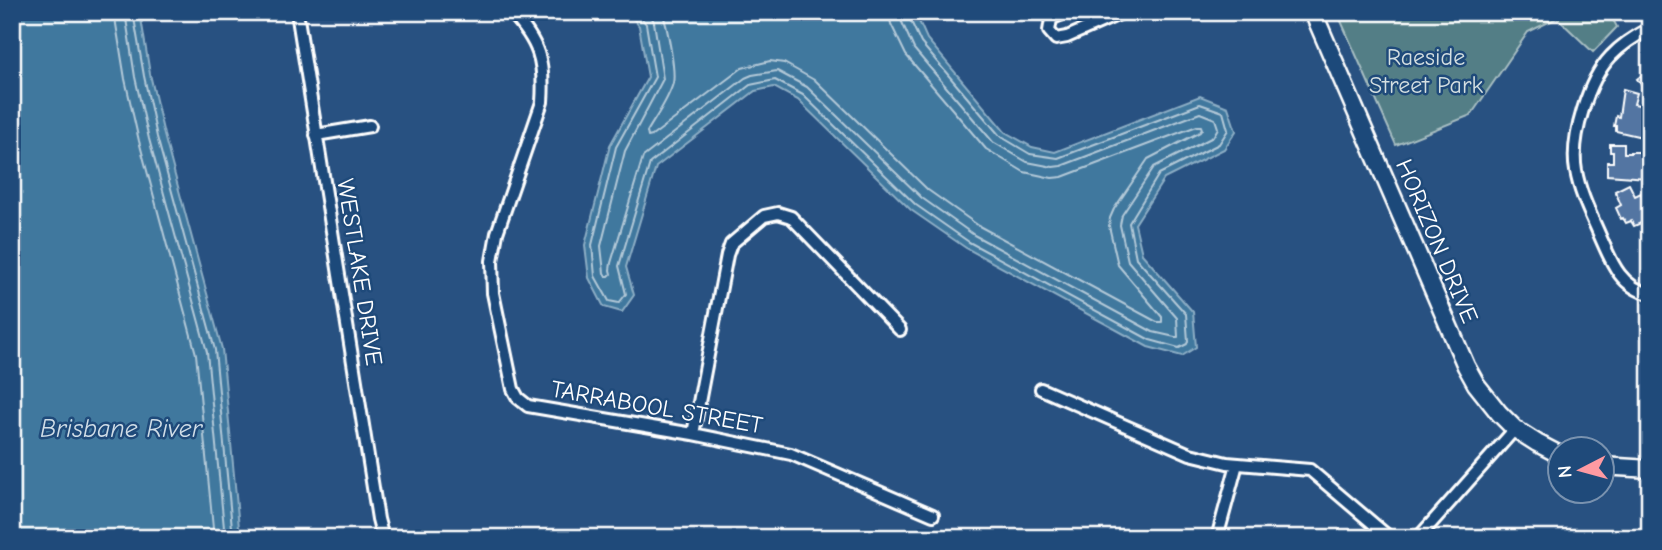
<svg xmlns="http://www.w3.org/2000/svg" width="1662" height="550" viewBox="0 0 1662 550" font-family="'Comic Neue',sans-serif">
<rect width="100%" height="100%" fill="#285181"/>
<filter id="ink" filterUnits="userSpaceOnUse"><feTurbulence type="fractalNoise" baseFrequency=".0143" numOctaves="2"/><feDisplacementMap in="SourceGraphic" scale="14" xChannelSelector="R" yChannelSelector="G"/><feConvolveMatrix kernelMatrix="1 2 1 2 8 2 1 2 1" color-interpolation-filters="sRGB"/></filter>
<g filter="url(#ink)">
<path fill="#527e86" stroke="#a8bec2" stroke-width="2" d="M 1337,12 L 1609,12 L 1617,27 L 1593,52 L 1557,18 L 1528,32 L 1471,115 L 1396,145 Z"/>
<path fill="#41789e" stroke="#8daec5" stroke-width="2" d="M 12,12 L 140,12 L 150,74 L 164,135 L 222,349 L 240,538 L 12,538 Z
M 628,12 L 915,12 L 927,39 L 1005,132 L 1032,147 L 1055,152 L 1200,96 L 1228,107 L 1236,131 L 1224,149 L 1164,179 L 1135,224 L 1142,254 L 1193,312 L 1196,347 L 1182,356 L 1148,347 L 966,248 L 911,210 L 798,100 L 774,87 L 755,91 L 656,167 L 626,267 L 634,295 L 622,312 L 604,307 L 589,278 L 585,245 L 610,145 L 648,77 L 639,26 Z"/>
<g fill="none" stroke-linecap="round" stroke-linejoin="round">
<path stroke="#b3c9d8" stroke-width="2" d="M 114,12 L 125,79 L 139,141 L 196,354 L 214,538
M 125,12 L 135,77 L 149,139 L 207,352 L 225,538
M 133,12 L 144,76 L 157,137 L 215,350 L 233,538
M 637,12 L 646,24 L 655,77 L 616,147 L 592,245 L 595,276 L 609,301 L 619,303 L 626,294 L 619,266 L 650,163 L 750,85 L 775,80 L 803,95 L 916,205 L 969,242 L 1150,340 L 1179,348 L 1187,344 L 1188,341 L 1186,314 L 1136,258 L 1129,223 L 1159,174 L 1219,144 L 1228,130 L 1223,112 L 1200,104 L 1058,158 L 1030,154 L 1000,136 L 921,43 L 909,17 L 909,12
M 649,12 L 654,22 L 663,79 L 625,151 L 601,246 L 604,273 L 606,276 L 609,276 L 611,274 L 610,270 L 611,263 L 643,157 L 745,78 L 752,75 L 777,71 L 807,87 L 922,198 L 974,235 L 1153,332 L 1175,337 L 1178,337 L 1177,318 L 1128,261 L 1120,225 L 1122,215 L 1154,167 L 1213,137 L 1218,128 L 1215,119 L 1200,113 L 1061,166 L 1053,167 L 1027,162 L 993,142 L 914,49 L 901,20 L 900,12
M 662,12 C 667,24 676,71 673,83 C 669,99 655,118 647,132 L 648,137 L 652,136 L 742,68 L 770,61 L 784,63 L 816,81 L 928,190 L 979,226 L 1157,322 L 1162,322 L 1162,317 L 1118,265 L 1109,226 L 1110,218 L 1114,209 L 1148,159 L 1200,132 L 1202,129 L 1201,126 L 1197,126 L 1062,177 L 1052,178 L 1024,172 L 986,149 L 906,55 L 891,24 L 889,12"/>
</g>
<path fill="#5375a2" stroke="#fff" stroke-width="2" d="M 1650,67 L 1650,88 L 1646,91 L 1637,79 L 1646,72 L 1645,70 Z
M 1623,89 L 1637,93 L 1634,104 L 1649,107 L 1647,116 L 1650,117 L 1649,133 L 1643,132 L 1642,137 L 1616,131 L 1616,126 L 1614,126 L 1616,116 L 1619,117 Z
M 1610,144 L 1624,144 L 1624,153 L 1630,153 L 1630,152 L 1641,152 L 1648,157 L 1647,178 L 1607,175 L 1607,162 L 1613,162 L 1613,152 L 1610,152 Z
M 1629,184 L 1635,196 L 1641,193 L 1650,213 L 1650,223 L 1648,224 L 1646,221 L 1634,226 L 1631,221 L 1626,223 L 1623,218 L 1621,219 L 1616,208 L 1621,205 L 1615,191 Z"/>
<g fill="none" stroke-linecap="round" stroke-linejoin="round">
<g stroke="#fff" stroke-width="16">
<path id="street" d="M 297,12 L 378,519 L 383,538
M 511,12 C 539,42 545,61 542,102 L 497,233 L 492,261 L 493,293 L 513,389 L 518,398 L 528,406 L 693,434 L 791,454 L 933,515
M 1066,12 L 1051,19 L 1049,31 L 1056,39 L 1067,37 L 1124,12
M 1140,12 L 1142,13
M 1650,28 C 1637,35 1621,45 1611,56 C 1588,80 1570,139 1576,171 C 1580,194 1591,215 1600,236 C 1611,261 1620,287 1650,294
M 316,135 L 370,126
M 1041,389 L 1190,454 L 1227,463 L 1310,470 L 1390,538
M 693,434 L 727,255 L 731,244 L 764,216 L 778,213 L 791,217 L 900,330
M 1217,538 L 1237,464
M 1418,538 L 1515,429"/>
</g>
<g stroke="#fff" stroke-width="21">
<path id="secondary" d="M 1313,12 L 1444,315 L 1466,366 L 1476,384 L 1499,413 L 1515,429 L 1537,443 L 1560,455
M 1602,466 L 1650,469"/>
</g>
<use href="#street" stroke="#1f4a7a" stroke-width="10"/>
<use href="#secondary" stroke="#1f4a7a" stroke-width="16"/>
</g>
</g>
<g text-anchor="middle" stroke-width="5" stroke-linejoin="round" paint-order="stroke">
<g font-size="24" fill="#d4dfe1" stroke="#1f4a7a">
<text x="1426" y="65">Raeside<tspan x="1426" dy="28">Street Park</tspan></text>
</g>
<g font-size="24" fill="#fff" stroke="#1f4a7a">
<text transform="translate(1437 241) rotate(67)" y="8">HORIZON DRIVE</text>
<text transform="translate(360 272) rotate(81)" y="8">WESTLAKE DRIVE</text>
<text transform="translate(657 407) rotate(10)" y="8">TARRABOOL STREET</text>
</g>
<g font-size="26" font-style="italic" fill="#d0dde7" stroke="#1f4a7a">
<text x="121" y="437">Brisbane River</text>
</g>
</g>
<rect width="1662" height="550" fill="none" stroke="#1f4a7a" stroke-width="42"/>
<rect x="21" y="21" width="1620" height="508" fill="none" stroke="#fff" stroke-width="2.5" filter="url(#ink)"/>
<g transform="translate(1581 470) rotate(264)"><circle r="33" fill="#1f4a7a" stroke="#7992af" stroke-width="2"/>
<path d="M0-5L12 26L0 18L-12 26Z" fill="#ff9aa2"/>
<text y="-10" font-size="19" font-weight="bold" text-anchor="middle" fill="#ffffff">N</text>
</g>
</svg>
